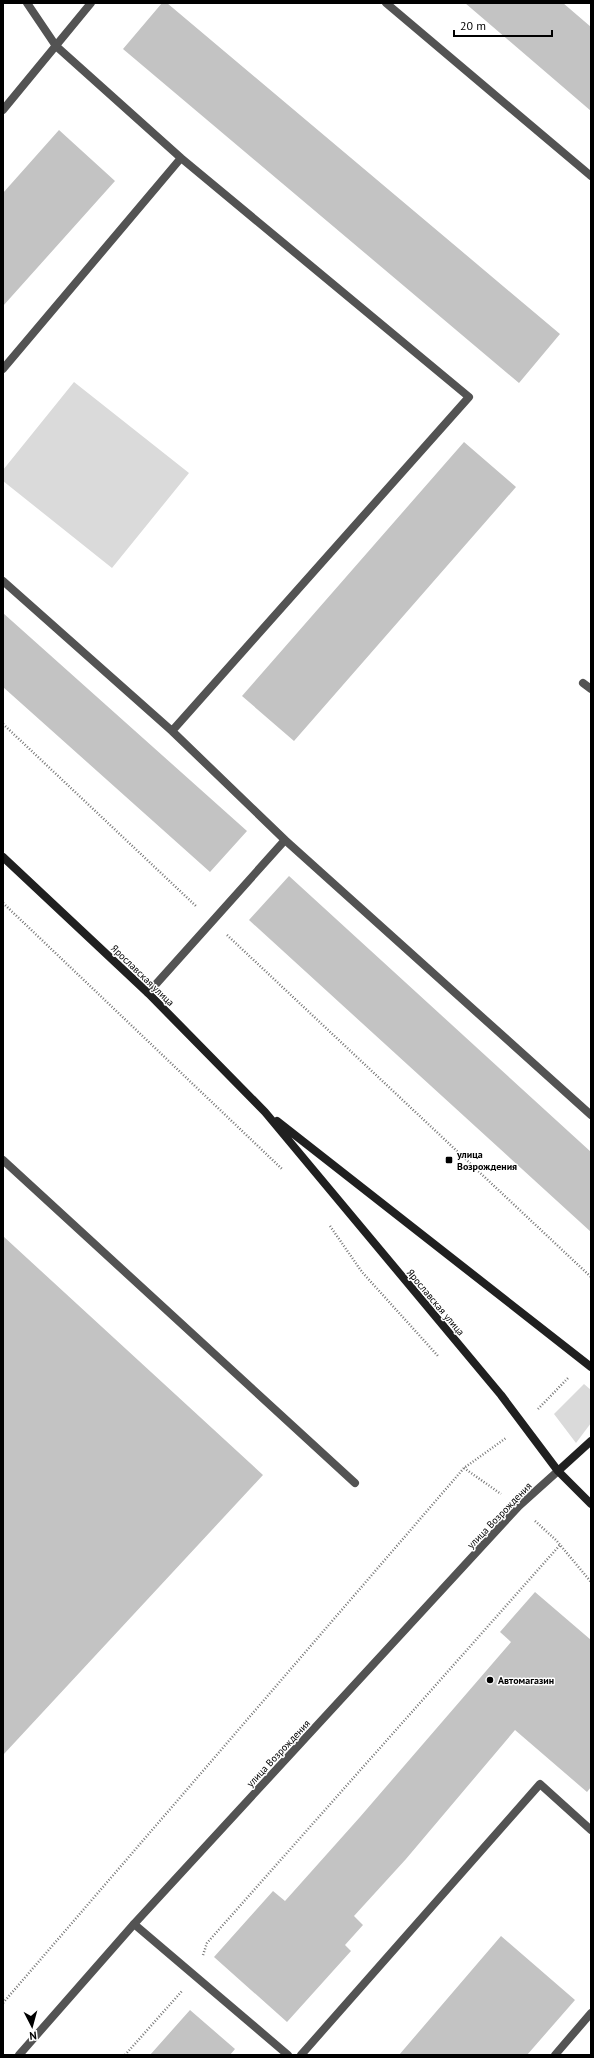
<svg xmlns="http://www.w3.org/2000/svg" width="594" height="2058" viewBox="0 0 594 2058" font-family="'PT Sans',sans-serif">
<rect width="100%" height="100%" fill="#fff"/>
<path fill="#dadada" d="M 74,382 L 189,473 L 112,568 L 3,481 L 3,470 Z
M 584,1384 L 591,1390 L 591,1423 L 576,1443 L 554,1414 Z"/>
<path fill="#c3c3c3" d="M 162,3 L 167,3 L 560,334 L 519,383 L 123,49 Z
M 465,3 L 563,3 L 591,27 L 591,111 Z
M 59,130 L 115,181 L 3,306 L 3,193 Z
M 464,442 L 516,487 L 294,741 L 242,696 Z
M 3,613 L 247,831 L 210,872 L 3,687 Z
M 289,876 L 591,1152 L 591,1232 L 249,920 Z
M 3,1236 L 263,1475 L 3,1755 Z
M 535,1592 L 591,1640 L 591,1787 L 587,1792 L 515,1730 L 406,1859 L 354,1916 L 363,1925 L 345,1945 L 351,1951 L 287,2022 L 214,1957 L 273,1891 L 285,1901 L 360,1817 L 511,1642 L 500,1632 Z
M 501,1936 L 575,2000 L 527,2055 L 399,2055 Z
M 190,2010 L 235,2049 L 230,2055 L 150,2055 Z"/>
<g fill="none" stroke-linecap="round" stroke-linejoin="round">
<path stroke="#757575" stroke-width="2.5" stroke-dasharray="1 2" stroke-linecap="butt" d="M 3,724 L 197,907
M 3,903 L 282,1169
M 227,935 L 591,1277
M 330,1226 L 362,1272 L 438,1356
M 538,1409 L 569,1377
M 464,1468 L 501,1494
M 535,1521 L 556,1540 L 591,1582
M 203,1955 L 207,1943 L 560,1545
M 3,2003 L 464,1468 L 506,1438
M 125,2055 L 182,1991"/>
<path stroke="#535353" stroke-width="8" d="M 386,3 L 591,176
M 3,369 L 181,158 L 56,46 L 27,3
M 3,581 L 172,731 L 285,840 L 148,993
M 583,683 L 591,689
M 172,731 L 469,397 L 181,158
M 285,840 L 591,1115
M 3,1160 L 355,1483
M 134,1924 L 288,2055
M 301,2055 L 540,1784 L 591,1830"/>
<path stroke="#535353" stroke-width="8" d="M 3,110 L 91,3
M 19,2055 L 134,1924 L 519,1506 L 558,1471
M 555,2055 L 591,2013"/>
<path stroke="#202020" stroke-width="8" d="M 3,857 L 148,993 L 265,1112 L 501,1395 L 558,1471 L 591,1504
M 277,1121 L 591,1367
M 558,1471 L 591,1441"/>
</g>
<g fill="#000" stroke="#fff" stroke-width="1.5">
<rect x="445" y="1156" width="8" height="8" rx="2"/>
<circle cx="490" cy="1680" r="4"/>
</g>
<g text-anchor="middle" stroke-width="3" stroke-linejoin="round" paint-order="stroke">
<g font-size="10" fill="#000" stroke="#fff">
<text transform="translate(143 975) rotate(44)" y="4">Ярославская улица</text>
<text transform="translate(436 1302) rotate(50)" y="4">Ярославская улица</text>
<text transform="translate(499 1515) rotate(-46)" y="4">улица Возрождения</text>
<text transform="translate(278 1753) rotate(-47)" y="4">улица Возрождения</text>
</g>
<g font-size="10" font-weight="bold" fill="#000" stroke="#fff" text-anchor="start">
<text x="457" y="1158">улица<tspan x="457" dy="12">Возрождения</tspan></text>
<text x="498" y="1684">Автомагазин</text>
</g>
</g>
<rect width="594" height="2058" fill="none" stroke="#000000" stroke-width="8"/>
<g transform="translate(32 2026) rotate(174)" stroke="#ffffff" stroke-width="3" paint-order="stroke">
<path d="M0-3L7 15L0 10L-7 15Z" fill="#000000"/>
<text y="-6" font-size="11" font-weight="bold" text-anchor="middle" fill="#000000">N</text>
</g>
<path d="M454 30v6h98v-6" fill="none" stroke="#000000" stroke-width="2"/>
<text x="460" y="30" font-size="12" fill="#000000" stroke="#ffffff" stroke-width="3" paint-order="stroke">20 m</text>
</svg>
